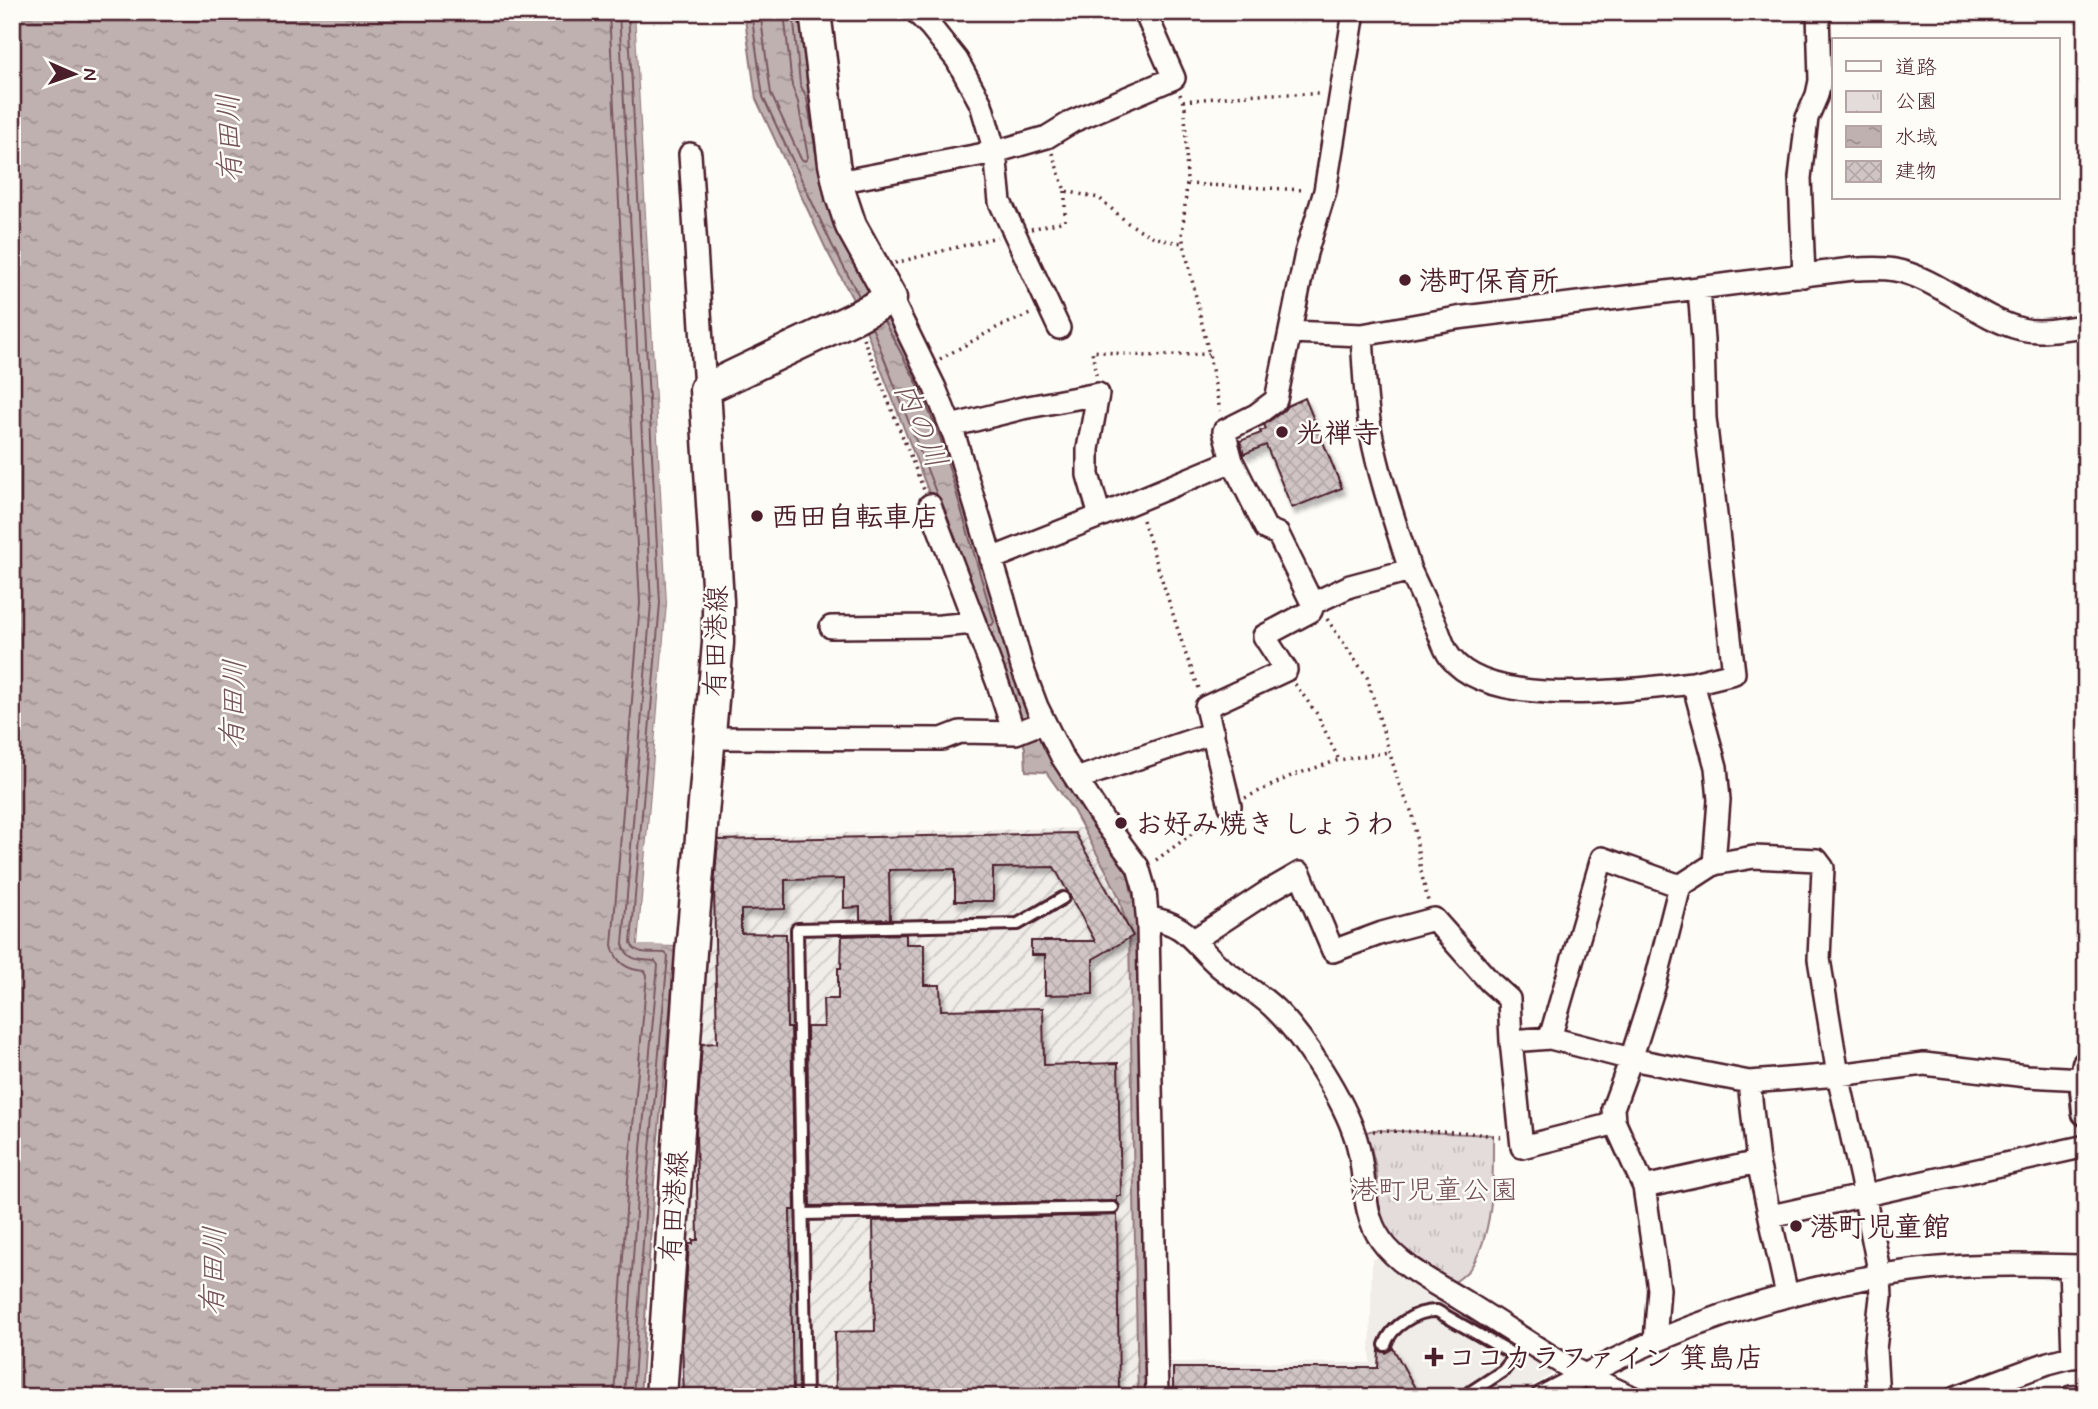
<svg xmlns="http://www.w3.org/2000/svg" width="2098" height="1409" viewBox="0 0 2098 1409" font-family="Mynerve,'Klee One',sans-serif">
<defs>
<pattern id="industrial-furrows" width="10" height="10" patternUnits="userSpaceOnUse" patternTransform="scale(1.75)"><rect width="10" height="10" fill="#f0ece8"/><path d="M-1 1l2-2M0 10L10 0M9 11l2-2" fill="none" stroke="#cfcac7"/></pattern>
<pattern id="park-tufts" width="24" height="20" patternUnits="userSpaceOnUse" patternTransform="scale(1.75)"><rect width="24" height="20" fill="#e3dcda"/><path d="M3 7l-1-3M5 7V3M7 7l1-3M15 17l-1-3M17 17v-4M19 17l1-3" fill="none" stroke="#c4bcbb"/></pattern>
<pattern id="water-ripples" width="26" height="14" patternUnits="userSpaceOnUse" patternTransform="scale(1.75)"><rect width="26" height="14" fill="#c0b1b1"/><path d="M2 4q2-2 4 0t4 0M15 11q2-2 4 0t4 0" fill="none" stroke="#9e8f90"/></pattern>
<pattern id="building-cross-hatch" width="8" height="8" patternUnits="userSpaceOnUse" patternTransform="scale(1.75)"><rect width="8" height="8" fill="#d0c5c4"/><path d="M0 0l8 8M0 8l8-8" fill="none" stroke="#b4a9a9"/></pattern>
<filter id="shadow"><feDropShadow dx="3.5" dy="6" stdDeviation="2" flood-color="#0004"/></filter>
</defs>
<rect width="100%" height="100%" fill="#fdfcf7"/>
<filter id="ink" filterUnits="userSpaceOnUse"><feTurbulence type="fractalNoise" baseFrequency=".0143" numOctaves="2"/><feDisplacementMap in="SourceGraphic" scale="14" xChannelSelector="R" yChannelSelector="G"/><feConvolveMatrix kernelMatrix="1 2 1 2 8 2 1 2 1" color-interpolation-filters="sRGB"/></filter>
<g filter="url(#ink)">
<path fill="#f0ece8" d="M 1393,1254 L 1561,1363 L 1550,1375 L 1516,1397 L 1170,1397 L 1170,1362 L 1370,1363 L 1372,1259 Z"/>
<path fill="url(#industrial-furrows)" d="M 1084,828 L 1119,897 L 1129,936 L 1138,1397 L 673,1397 L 709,836 Z"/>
<path fill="url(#park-tufts)" stroke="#967e82" stroke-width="2" d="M 1375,1130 L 1493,1135 C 1493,1176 1495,1235 1469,1270 C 1464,1275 1458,1280 1452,1284 C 1434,1271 1410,1259 1395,1242 C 1376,1220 1379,1196 1376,1169 C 1374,1156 1370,1144 1366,1132 Z"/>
<path fill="url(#water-ripples)" stroke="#91777b" stroke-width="2" d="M 12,12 L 635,12 L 667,603 L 638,944 L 676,946 L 654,1182 L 640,1397 L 12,1397 Z
M 744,12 L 800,12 L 807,83 L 923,380 L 946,435 L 1013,668 L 1128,865 L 1131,891 L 1138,910 L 1153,1397 L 1138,1397 L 1129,936 L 1119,897 L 1108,874 L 1073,810 L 1046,772 L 1026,771 L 1025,748 L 1007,694 L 857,307 L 826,249 L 756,99 Z"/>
<path fill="#fdfcf7" d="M 635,12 L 638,12 L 670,603 L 642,941 L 676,943 L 676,946 L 638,945 L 667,603 Z"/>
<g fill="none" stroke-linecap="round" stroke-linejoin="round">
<path stroke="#795961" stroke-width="2" d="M 609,12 L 640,603 L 612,945 C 616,963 627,970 645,971 L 647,975 L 628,1180 L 614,1397
M 619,12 L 651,603 L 623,944 C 627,961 640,960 655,961 L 658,965 L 638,1181 L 624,1397
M 628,12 L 660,603 L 631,943 C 636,956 653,952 665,953 L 668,956 L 647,1181 L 633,1397
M 751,12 L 763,97 L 832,245 L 859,296
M 760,12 L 771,94 L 801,159 L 805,161 L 808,157 L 798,102 L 792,86 L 784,12
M 793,12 L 800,84 L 807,99 L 816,153
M 884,321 L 917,383 L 940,437 L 994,622 L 992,625 L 989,625
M 872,327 L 937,495"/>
</g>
<path fill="url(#building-cross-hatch)" stroke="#4a1f2b" stroke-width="2" filter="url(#shadow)" d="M 1305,398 L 1342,488 L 1292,508 L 1266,445 L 1244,454 L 1240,441 L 1261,433 L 1260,431 L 1266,429 L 1264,425 L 1284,410 L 1287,406 Z
M 1075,833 L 1133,936 L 1093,959 L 1093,994 L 1045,995 L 1045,955 L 1031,955 L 1031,941 L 1095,941 L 1054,867 L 993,868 L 993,901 L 955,901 L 955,869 L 889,870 L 890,919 L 860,920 L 860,907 L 844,908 L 844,879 L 785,880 L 785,909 L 741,910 L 741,933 L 786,934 L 787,1028 L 791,1028 L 795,1210 L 790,1210 L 793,1397 L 684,1397 L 682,1341 L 689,1244 L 693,1244 L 693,1240 L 698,1240 L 696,1132 L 702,1044 L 717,1043 L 714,887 L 718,840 Z
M 906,934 L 906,944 L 924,944 L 924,985 L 940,985 L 941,1010 L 1043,1008 L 1044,1065 L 1118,1063 L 1121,1196 L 1117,1196 L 1117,1201 L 810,1206 L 807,1027 L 824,1027 L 823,999 L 838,999 L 838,968 L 841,968 L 842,936 Z
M 1117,1215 L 1119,1397 L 836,1397 L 835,1332 L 875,1331 L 873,1221 L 868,1221 Z
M 1393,1348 L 1420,1397 L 1173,1397 L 1173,1368 L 1378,1368 L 1379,1350 L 1386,1353 Z"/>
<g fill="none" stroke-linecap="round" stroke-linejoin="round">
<g stroke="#4a1f2b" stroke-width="16">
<path id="service" d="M 803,1214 L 1113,1208
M 1385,1345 C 1391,1326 1417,1310 1437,1311 L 1516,1356
M 806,1397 L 797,929 L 1018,924 L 1063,898
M 1463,1397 L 1503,1371 L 1519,1351"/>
</g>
<g stroke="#4a1f2b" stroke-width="26">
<path id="minor" d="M 916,12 L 930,26 L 957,60 L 981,104 L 995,152 L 1000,202 L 1059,328
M 690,154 L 705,389
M 838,182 L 995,152 L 1047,137 L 1073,121 L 1174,78 L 1145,12
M 1804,276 L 1800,178 L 1807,118 L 1817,95 L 1820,81 L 1818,12
M 1699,289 L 1703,340 L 1705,418 L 1734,673 L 1693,683 L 1716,767 L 1719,800 L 1714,864
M 891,298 L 935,388 L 954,435 L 1004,600 L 1022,667 L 1037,707 L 1062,757 L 1103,820 L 1138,867 L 1145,891 L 1148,926 L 1157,1397
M 1290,332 L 1362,335
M 951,426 L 1023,408 L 1098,394 L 1088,449 L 1088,475 L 1100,516 L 991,559
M 930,505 L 998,684 L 1014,733
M 1100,516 L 1232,461
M 1410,570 C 1396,525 1380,480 1371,433 C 1365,401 1364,368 1362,335 L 1457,318 L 1852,269 C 1866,269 1881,267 1895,270 C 1938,278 1977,318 2021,329 C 2041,334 2066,328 2086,326
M 1313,605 L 1278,534 L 1266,529 L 1232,461 L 1224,431 L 1256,415 L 1276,400 L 1306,253 L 1325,191 L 1354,12
M 831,627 L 940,626 L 975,623
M 711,738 L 942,739 L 960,732 L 1016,733 L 1044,722
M 1076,779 L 1213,733
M 1230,806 L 1206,707 L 1286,670 L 1264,636 L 1311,611 L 1313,605 L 1316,602 L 1350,586 L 1410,570 C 1419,589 1428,609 1437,628 C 1441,638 1444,649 1450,657 C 1491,711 1633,689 1693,683
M 1148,918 C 1188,923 1193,944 1220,967 C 1238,982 1259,993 1275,1009 C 1304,1037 1344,1100 1356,1139 C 1367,1173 1360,1211 1381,1240 C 1398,1265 1436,1284 1462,1300 C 1495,1320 1527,1342 1560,1362 C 1583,1375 1608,1386 1632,1397
M 1194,940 L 1267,892 L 1300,873 L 1333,951 L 1382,933 L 1434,919 L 1490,982 L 1509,999 L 1511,1041 L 1522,1147 L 1605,1126 L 1614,1121
M 1550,1038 L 1602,858 L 1680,886
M 1511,1041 L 1550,1038 L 1631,1059 L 1749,1082 L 1838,1075 L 1924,1064 L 2027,1076 L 2084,1079
M 1749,1082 L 1758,1162 L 1787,1295
M 1644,1187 L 1758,1162
M 1771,1216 L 2086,1146
M 2070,1266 L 2073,1357
M 1655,1341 L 1659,1289 L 1644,1187 L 1614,1121 L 1613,1108 L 1631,1059 L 1655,984 L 1680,886 L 1714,864 L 1754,857 L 1817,860 L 1823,868 L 1819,959 L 1838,1075 L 1861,1178 L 1880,1276 L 1881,1297 L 1875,1349 L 1878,1397
M 1542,1397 C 1579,1378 1617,1357 1656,1341 C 1737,1307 1823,1282 1911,1271 C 1969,1263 2028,1265 2086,1266
M 1956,1397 L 2048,1363 L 2086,1353
M 2071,1397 L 2086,1396"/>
</g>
<g stroke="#4a1f2b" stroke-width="32">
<path id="tertiary" d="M 2086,1065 L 2084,1089 L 2086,1112"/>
</g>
<g stroke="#4a1f2b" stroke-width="35">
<path id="secondary" d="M 661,1397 L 691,952 L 718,643 L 718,601 L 705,389 L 854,318 L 891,298 L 851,226 L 841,196 L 834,164 L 815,12"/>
</g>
<path stroke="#4a1f2b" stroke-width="3.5" stroke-dasharray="2 5" stroke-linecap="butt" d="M 1180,94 L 1185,108 L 1187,184 L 1306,190
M 1183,101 L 1258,94 L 1321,94
M 1052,153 L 1065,191 L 1099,198 L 1128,223 L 1149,235 L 1168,241 L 1183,243
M 1187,184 L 1182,236 L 1209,354 L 1220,411
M 1031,229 L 1065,221 L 1065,191
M 895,263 L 997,237
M 863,338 L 924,490
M 940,359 L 998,327 L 1033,313
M 1096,375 L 1092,351 L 1147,356 L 1209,354
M 1143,520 L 1185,652 L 1200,691
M 1327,619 L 1367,677 L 1399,784 L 1413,815 L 1421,872 L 1428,901
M 1295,684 L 1317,714 L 1339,760
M 1245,798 L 1291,776 L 1339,760 L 1389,752
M 1156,860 L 1215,817
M 1373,1131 L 1462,1132 L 1502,1137"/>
<use href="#service" stroke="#fdfcf7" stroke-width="10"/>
<use href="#minor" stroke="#fdfcf7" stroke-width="21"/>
<use href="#tertiary" stroke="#fdfcf7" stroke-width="26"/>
<use href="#secondary" stroke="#fdfcf7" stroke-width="30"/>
</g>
</g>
<g fill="#4a1f2b" stroke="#fdfcf7" stroke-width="2.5">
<circle cx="1405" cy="280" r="7"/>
<circle cx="1282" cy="432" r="7"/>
<circle cx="757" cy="516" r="7"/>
<circle cx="1121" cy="823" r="7"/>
<circle cx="1796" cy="1226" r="7"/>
<path d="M1430.5 1346.5h7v7h7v7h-7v7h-7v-7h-7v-7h7z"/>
</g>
<g text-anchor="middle" stroke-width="5" stroke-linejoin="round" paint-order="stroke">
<g font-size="28" font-weight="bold" fill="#4a1f2b" stroke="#fdfcf7" text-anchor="start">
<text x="1419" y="290">港町保育所</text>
<text x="1296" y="442">光禅寺</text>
<text x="771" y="526">西田自転車店</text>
<text x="1135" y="833">お好み焼き しょうわ</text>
<text x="1810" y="1236">港町児童館</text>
<text x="1448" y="1367">ココカラファイン 箕島店</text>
</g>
<g font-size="28" fill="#4a1f2b" stroke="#fdfcf7">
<text transform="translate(715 641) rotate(-89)" y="10">有田港線</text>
<text transform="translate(673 1206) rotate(-86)" y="10">有田港線</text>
</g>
<g font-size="28" fill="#704e57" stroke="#fdfcf7">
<text x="1434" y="1199">港町児童公園</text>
</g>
<g font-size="30" font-style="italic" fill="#73525a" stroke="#fdfcf7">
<text transform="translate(229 138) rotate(-92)" y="10">有田川</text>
<text transform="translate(921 425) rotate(67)" y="10">内の川</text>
<text transform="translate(233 704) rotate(-88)" y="10">有田川</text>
<text transform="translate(213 1271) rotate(-88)" y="10">有田川</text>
</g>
</g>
<rect width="2098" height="1409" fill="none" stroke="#fdfcf7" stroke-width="42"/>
<rect x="21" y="21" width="2056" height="1367" fill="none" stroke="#4a1f2b" stroke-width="2.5" filter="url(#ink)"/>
<rect x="1832" y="38" width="228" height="161" fill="#fdfcf7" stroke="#b5a4a5" stroke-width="2"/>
<rect x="1846" y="61" width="35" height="10" fill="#fdfcf7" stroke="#b5a4a5" stroke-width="2"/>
<text x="1895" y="74" font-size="21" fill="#4a1f2b">道路</text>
<rect x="1846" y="91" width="35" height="21" fill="url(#park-tufts)" stroke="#b5a4a5" stroke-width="2"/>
<text x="1895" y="108" font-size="21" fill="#4a1f2b">公園</text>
<rect x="1846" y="126" width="35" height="21" fill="url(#water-ripples)" stroke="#b5a4a5" stroke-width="2"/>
<text x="1895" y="144" font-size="21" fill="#4a1f2b">水域</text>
<rect x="1846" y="161" width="35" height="21" fill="url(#building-cross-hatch)" stroke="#b5a4a5" stroke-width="2"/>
<text x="1895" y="178" font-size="21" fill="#4a1f2b">建物</text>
<g transform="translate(74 74) rotate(92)" stroke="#fdfcf7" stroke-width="5" paint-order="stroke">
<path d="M0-5L12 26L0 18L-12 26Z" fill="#4a1f2b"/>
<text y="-10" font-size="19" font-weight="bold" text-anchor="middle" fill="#4a1f2b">N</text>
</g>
</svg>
